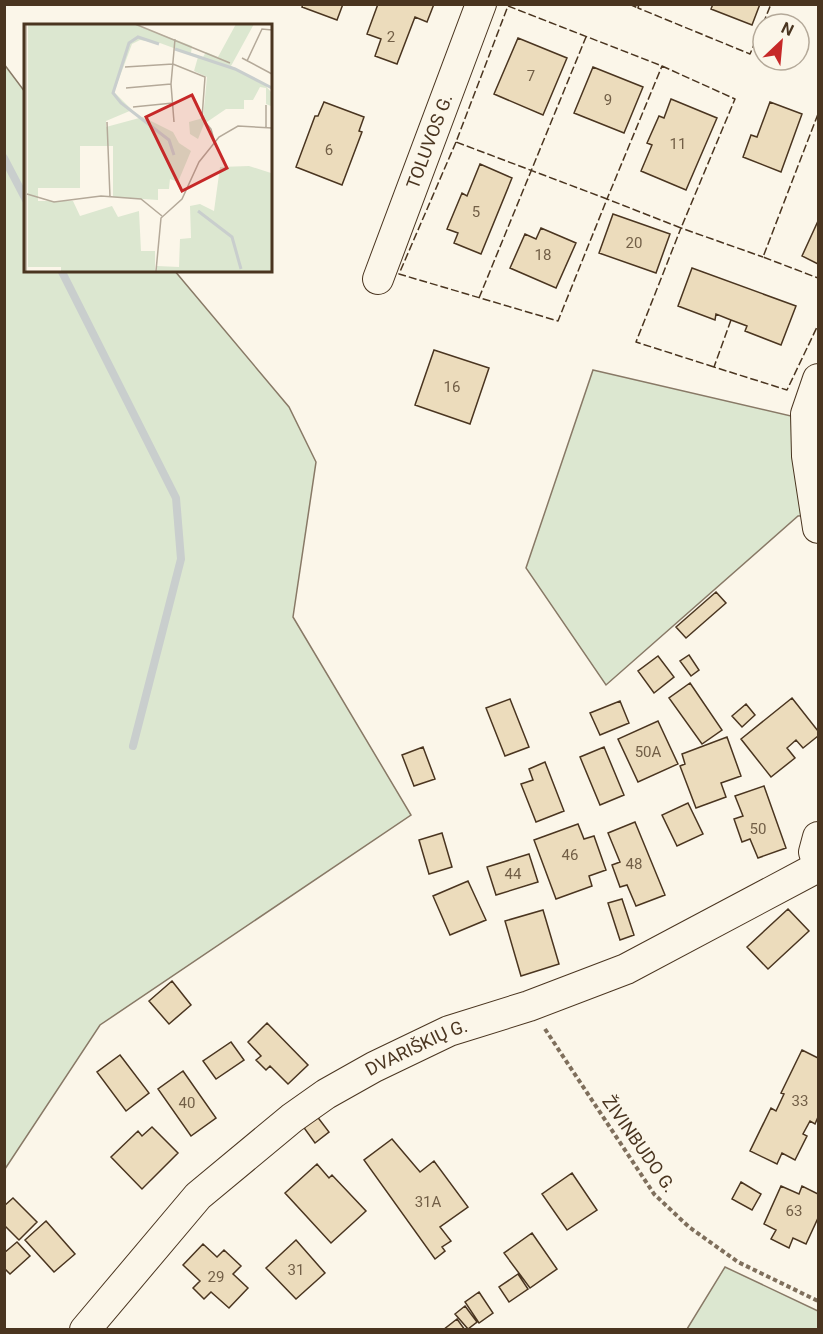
<svg xmlns="http://www.w3.org/2000/svg" width="823" height="1334" viewBox="0 0 823 1334" font-family="Roboto,sans-serif">
<rect width="100%" height="100%" fill="#fbf6e9"/>
<path fill="#dce7d0" stroke="#887966" stroke-width="1.5" d="M 4,64 L 25,92 L 26,270 L 174,270 L 289,407 L 316,462 L 293,617 L 411,815 L 100,1025 L 5,1169 Z
M 593,370 L 817,422 L 818,515 L 798,516 L 606,685 L 526,568 Z
M 725,1267 L 818,1311 L 818,1329 L 687,1329 Z"/>
<g fill="none" stroke-linecap="round" stroke-linejoin="round">
<path stroke="#c9cecd" stroke-width="8" d="M 4,158 L 26,200
M 61,270 L 176,498 L 181,559 L 133,746"/>
</g>
<path fill="#ecdcbc" stroke="#4a3520" stroke-width="1.5" d="M 303,4 L 343,4 L 337,20 L 302,7 Z
M 378,4 L 434,4 L 427,22 L 415,17 L 397,64 L 375,56 L 381,39 L 367,34 Z
M 713,4 L 760,4 L 752,25 L 711,9 Z
M 518,38 L 567,58 L 543,115 L 494,94 Z
M 593,67 L 643,87 L 624,133 L 574,113 Z
M 671,99 L 717,118 L 686,190 L 641,171 L 652,145 L 647,143 L 659,116 L 664,118 Z
M 324,102 L 364,117 L 359,131 L 362,132 L 342,185 L 296,167 L 315,116 L 318,116 Z
M 770,102 L 802,114 L 781,172 L 743,157 L 751,135 L 757,137 Z
M 480,164 L 512,178 L 481,254 L 454,243 L 458,233 L 447,229 L 462,193 L 467,196 Z
M 613,214 L 670,234 L 656,273 L 599,253 Z
M 818,221 L 818,264 L 802,256 Z
M 541,228 L 576,243 L 556,288 L 510,268 L 525,234 L 536,239 Z
M 692,268 L 796,306 L 781,345 L 745,331 L 747,326 L 731,320 L 716,314 L 715,320 L 678,306 Z
M 434,350 L 489,368 L 470,424 L 415,405 Z
M 716,592 L 726,603 L 686,638 L 676,627 Z
M 689,655 L 699,670 L 691,676 L 680,661 Z
M 658,656 L 674,677 L 654,693 L 638,671 Z
M 690,683 L 722,730 L 702,744 L 669,698 Z
M 792,698 L 818,731 L 818,736 L 803,748 L 796,740 L 787,748 L 795,758 L 771,777 L 741,739 Z
M 510,699 L 529,747 L 505,756 L 486,708 Z
M 620,701 L 629,723 L 600,735 L 590,713 Z
M 746,704 L 755,715 L 742,727 L 732,716 Z
M 658,721 L 678,764 L 638,782 L 618,739 Z
M 727,737 L 741,776 L 721,783 L 726,797 L 696,808 L 680,766 L 685,764 L 682,754 Z
M 423,747 L 435,779 L 414,786 L 402,755 Z
M 604,747 L 624,795 L 600,805 L 580,757 Z
M 545,762 L 564,811 L 536,822 L 521,784 L 533,780 L 529,769 Z
M 764,786 L 786,848 L 758,858 L 750,839 L 742,842 L 734,819 L 743,816 L 735,796 Z
M 688,803 L 703,834 L 677,846 L 662,815 Z
M 635,822 L 665,895 L 636,906 L 627,885 L 620,887 L 612,865 L 620,862 L 608,833 Z
M 578,824 L 584,839 L 594,836 L 606,870 L 589,876 L 592,886 L 556,899 L 534,840 Z
M 442,833 L 452,867 L 429,874 L 419,840 Z
M 529,854 L 538,882 L 496,895 L 487,867 Z
M 468,881 L 486,920 L 450,935 L 433,896 Z
M 622,899 L 634,935 L 620,940 L 608,903 Z
M 788,909 L 809,931 L 768,969 L 747,947 Z
M 543,910 L 559,964 L 521,976 L 505,921 Z
M 172,981 L 191,1005 L 169,1024 L 149,1001 Z
M 267,1023 L 308,1065 L 288,1084 L 270,1066 L 266,1070 L 256,1060 L 261,1056 L 248,1042 Z
M 231,1042 L 244,1060 L 216,1079 L 203,1061 Z
M 802,1050 L 818,1058 L 818,1117 L 815,1124 L 810,1121 L 803,1134 L 807,1136 L 795,1160 L 782,1153 L 777,1164 L 750,1151 L 771,1108 L 776,1111 L 784,1094 L 781,1093 Z
M 120,1055 L 149,1093 L 126,1111 L 97,1072 Z
M 183,1071 L 216,1118 L 191,1136 L 158,1089 Z
M 316,1115 L 329,1132 L 315,1143 L 302,1125 Z
M 152,1127 L 178,1153 L 142,1189 L 111,1157 L 138,1131 L 142,1136 Z
M 392,1139 L 420,1172 L 434,1161 L 468,1207 L 440,1227 L 451,1241 L 442,1247 L 445,1251 L 435,1259 L 364,1160 Z
M 317,1164 L 329,1178 L 332,1175 L 366,1211 L 331,1243 L 285,1193 Z
M 572,1173 L 597,1210 L 567,1230 L 542,1194 Z
M 741,1182 L 761,1194 L 752,1210 L 732,1199 Z
M 781,1186 L 799,1194 L 802,1186 L 818,1194 L 818,1218 L 806,1244 L 793,1238 L 789,1248 L 771,1239 L 776,1230 L 764,1224 Z
M 13,1198 L 37,1222 L 19,1240 L 4,1225 L 4,1206 Z
M 46,1221 L 75,1254 L 54,1272 L 25,1240 Z
M 532,1233 L 557,1269 L 530,1288 L 504,1253 Z
M 296,1240 L 325,1273 L 296,1299 L 266,1268 Z
M 17,1242 L 30,1256 L 10,1274 L 4,1268 L 4,1253 Z
M 203,1244 L 217,1257 L 224,1250 L 241,1266 L 233,1274 L 248,1288 L 229,1308 L 211,1292 L 204,1299 L 193,1288 L 200,1281 L 183,1265 Z
M 518,1274 L 528,1289 L 509,1302 L 499,1287 Z
M 479,1292 L 493,1313 L 479,1323 L 465,1302 Z
M 465,1306 L 477,1322 L 468,1329 L 455,1314 Z
M 457,1319 L 465,1330 L 443,1330 Z"/>
<g fill="none" stroke-linecap="round" stroke-linejoin="round">
<g stroke="#4a3520" stroke-width="32">
<g id="minor">
<path id="s1" d="M 378,279 L 481,4"/>
<path d="M 818,379 L 806,414 L 807,456 L 818,528"/>
<path d="M 818,837 L 814,852 L 818,865"/>
<path id="s2" d="M 85,1330 L 198,1196 L 292,1118 L 326,1094 L 374,1067 L 449,1031 L 529,1006 L 626,969 L 818,867"/>
</g>
</g>
<path stroke="#7f6f5c" stroke-width="4" stroke-dasharray="4.5 3" stroke-linecap="butt" d="M 545,1029 L 654,1194 L 689,1227 L 738,1262 L 818,1301"/>
<use href="#minor" stroke="#fbf6e9" stroke-width="30"/>
<path stroke="#4a3520" stroke-width="1.5" stroke-dasharray="8 3" stroke-linecap="butt" d="M 629,4 L 638,8
M 639,4 L 638,8 L 750,54 L 763,24
M 763,24 L 771,4
M 662,66 L 735,99 L 681,228 L 607,199 Z
M 818,114 L 763,257 L 818,278
M 456,142 L 399,274 L 558,321 L 607,199 L 456,142 L 508,6 L 662,66
M 479,298 L 586,37
M 731,320 L 714,367 L 787,390 L 818,325
M 714,367 L 636,342 L 681,228 L 763,257"/>
</g>
<g text-anchor="middle" stroke-width="4.5" stroke-linejoin="round" paint-order="stroke">
<g font-size="15" fill="#725f47">
<text x="391" y="42">2</text>
<text x="531" y="81">7</text>
<text x="608" y="105">9</text>
<text x="678" y="149">11</text>
<text x="329" y="155">6</text>
<text x="476" y="217">5</text>
<text x="634" y="248">20</text>
<text x="543" y="260">18</text>
<text x="452" y="392">16</text>
<text x="648" y="757">50A</text>
<text x="758" y="834">50</text>
<text x="570" y="860">46</text>
<text x="634" y="869">48</text>
<text x="513" y="879">44</text>
<text x="800" y="1106">33</text>
<text x="187" y="1108">40</text>
<text x="428" y="1207">31A</text>
<text x="794" y="1216">63</text>
<text x="296" y="1275">31</text>
<text x="216" y="1282">29</text>
</g>
<g font-size="18" fill="#4a3520" stroke="#fbf6e9">
<text dy="6" stroke="none"><textPath href="#s1" startOffset="147">TOLUVOS G.</textPath></text>
<text dy="6" stroke="none"><textPath href="#s2" startOffset="441">DVARIŠKIŲ G.</textPath></text>
<text transform="translate(639 1144) rotate(55)" y="6">ŽIVINBUDO G.</text>
</g>
</g>
<g transform="translate(24 24)">
<rect width="248" height="248" fill="#fbf6e9"/>
<path d="M 4,0 L 110,0 L 168,22 L 167,29 L 179,33 L 182,28 L 194,33 L 212,0 L 230,0 L 207,42 L 240,60 L 247,68 L 247,82 L 242,80 L 242,64 L 236,63 L 229,76 L 220,76 L 220,85 L 202,85 L 180,100 L 174,115 L 166,110 L 165,98 L 179,94 L 183,53 L 170,47 L 174,33 L 136,19 L 116,16 L 108,20 L 90,68 L 108,86 L 82,97 L 82,103 L 119,93 L 149,108 L 155,119 L 167,127 L 154,158 L 146,155 L 145,165 L 134,165 L 134,176 L 89,173 L 89,122 L 56,122 L 56,164 L 14,164 L 14,177 L 49,177 L 56,192 L 88,182 L 94,193 L 115,187 L 117,227 L 131,227 L 131,247 L 37,247 L 37,243 L 4,243 ZM 225,142 L 247,149 L 247,247 L 133,247 L 133,242 L 155,243 L 156,215 L 167,214 L 166,182 L 176,180 L 190,187 L 196,143 Z" fill="#dce7d0"/>
<path fill="none" stroke="#c9cecd" stroke-width="3" d="M 135,20 L 114,13 L 105,19 L 89,69 L 97,79 L 145,116 L 150,131M 151,25 L 211,45 L 248,64M 174,187 L 208,213 L 217,245"/>
<path fill="none" stroke="#b4a999" stroke-width="1.5" d="M 111,0 L 206,39M 218,34 L 248,50M 223,37 L 238,5 L 248,6M 101,43 L 149,40 L 181,53 L 178,94 L 187,105 L 191,119M 102,64 L 147,60M 242,81 L 242,103M 109,83 L 149,79M 83,98 L 86,173M 150,98 L 147,60 L 151,15M 3,170 L 30,178 L 77,172 L 117,175 L 138,192M 2,247 L 2,0M 132,247 L 137,194 L 158,175 L 175,138 L 195,113 L 214,102 L 248,104"/>
<path fill="#c62828" fill-opacity="0.15" stroke="#c62828" stroke-width="3" d="M 168,71 L 203,144 L 158,167 L 122,93 Z"/>
<rect width="248" height="248" fill="none" stroke="#4a3520" stroke-width="3"/>
</g>
<rect width="823" height="1334" fill="none" stroke="#4a3520" stroke-width="12"/>
<g transform="translate(781 42) rotate(26)"><circle r="28" fill="#fbf6e9" stroke="#b4a999" stroke-width="1.5"/>
<path d="M0-4.5L10 22L0 15L-10 22Z" fill="#c62828"/>
<text y="-9" font-size="16" font-weight="bold" text-anchor="middle" fill="#4a3520">N</text>
</g>
</svg>
